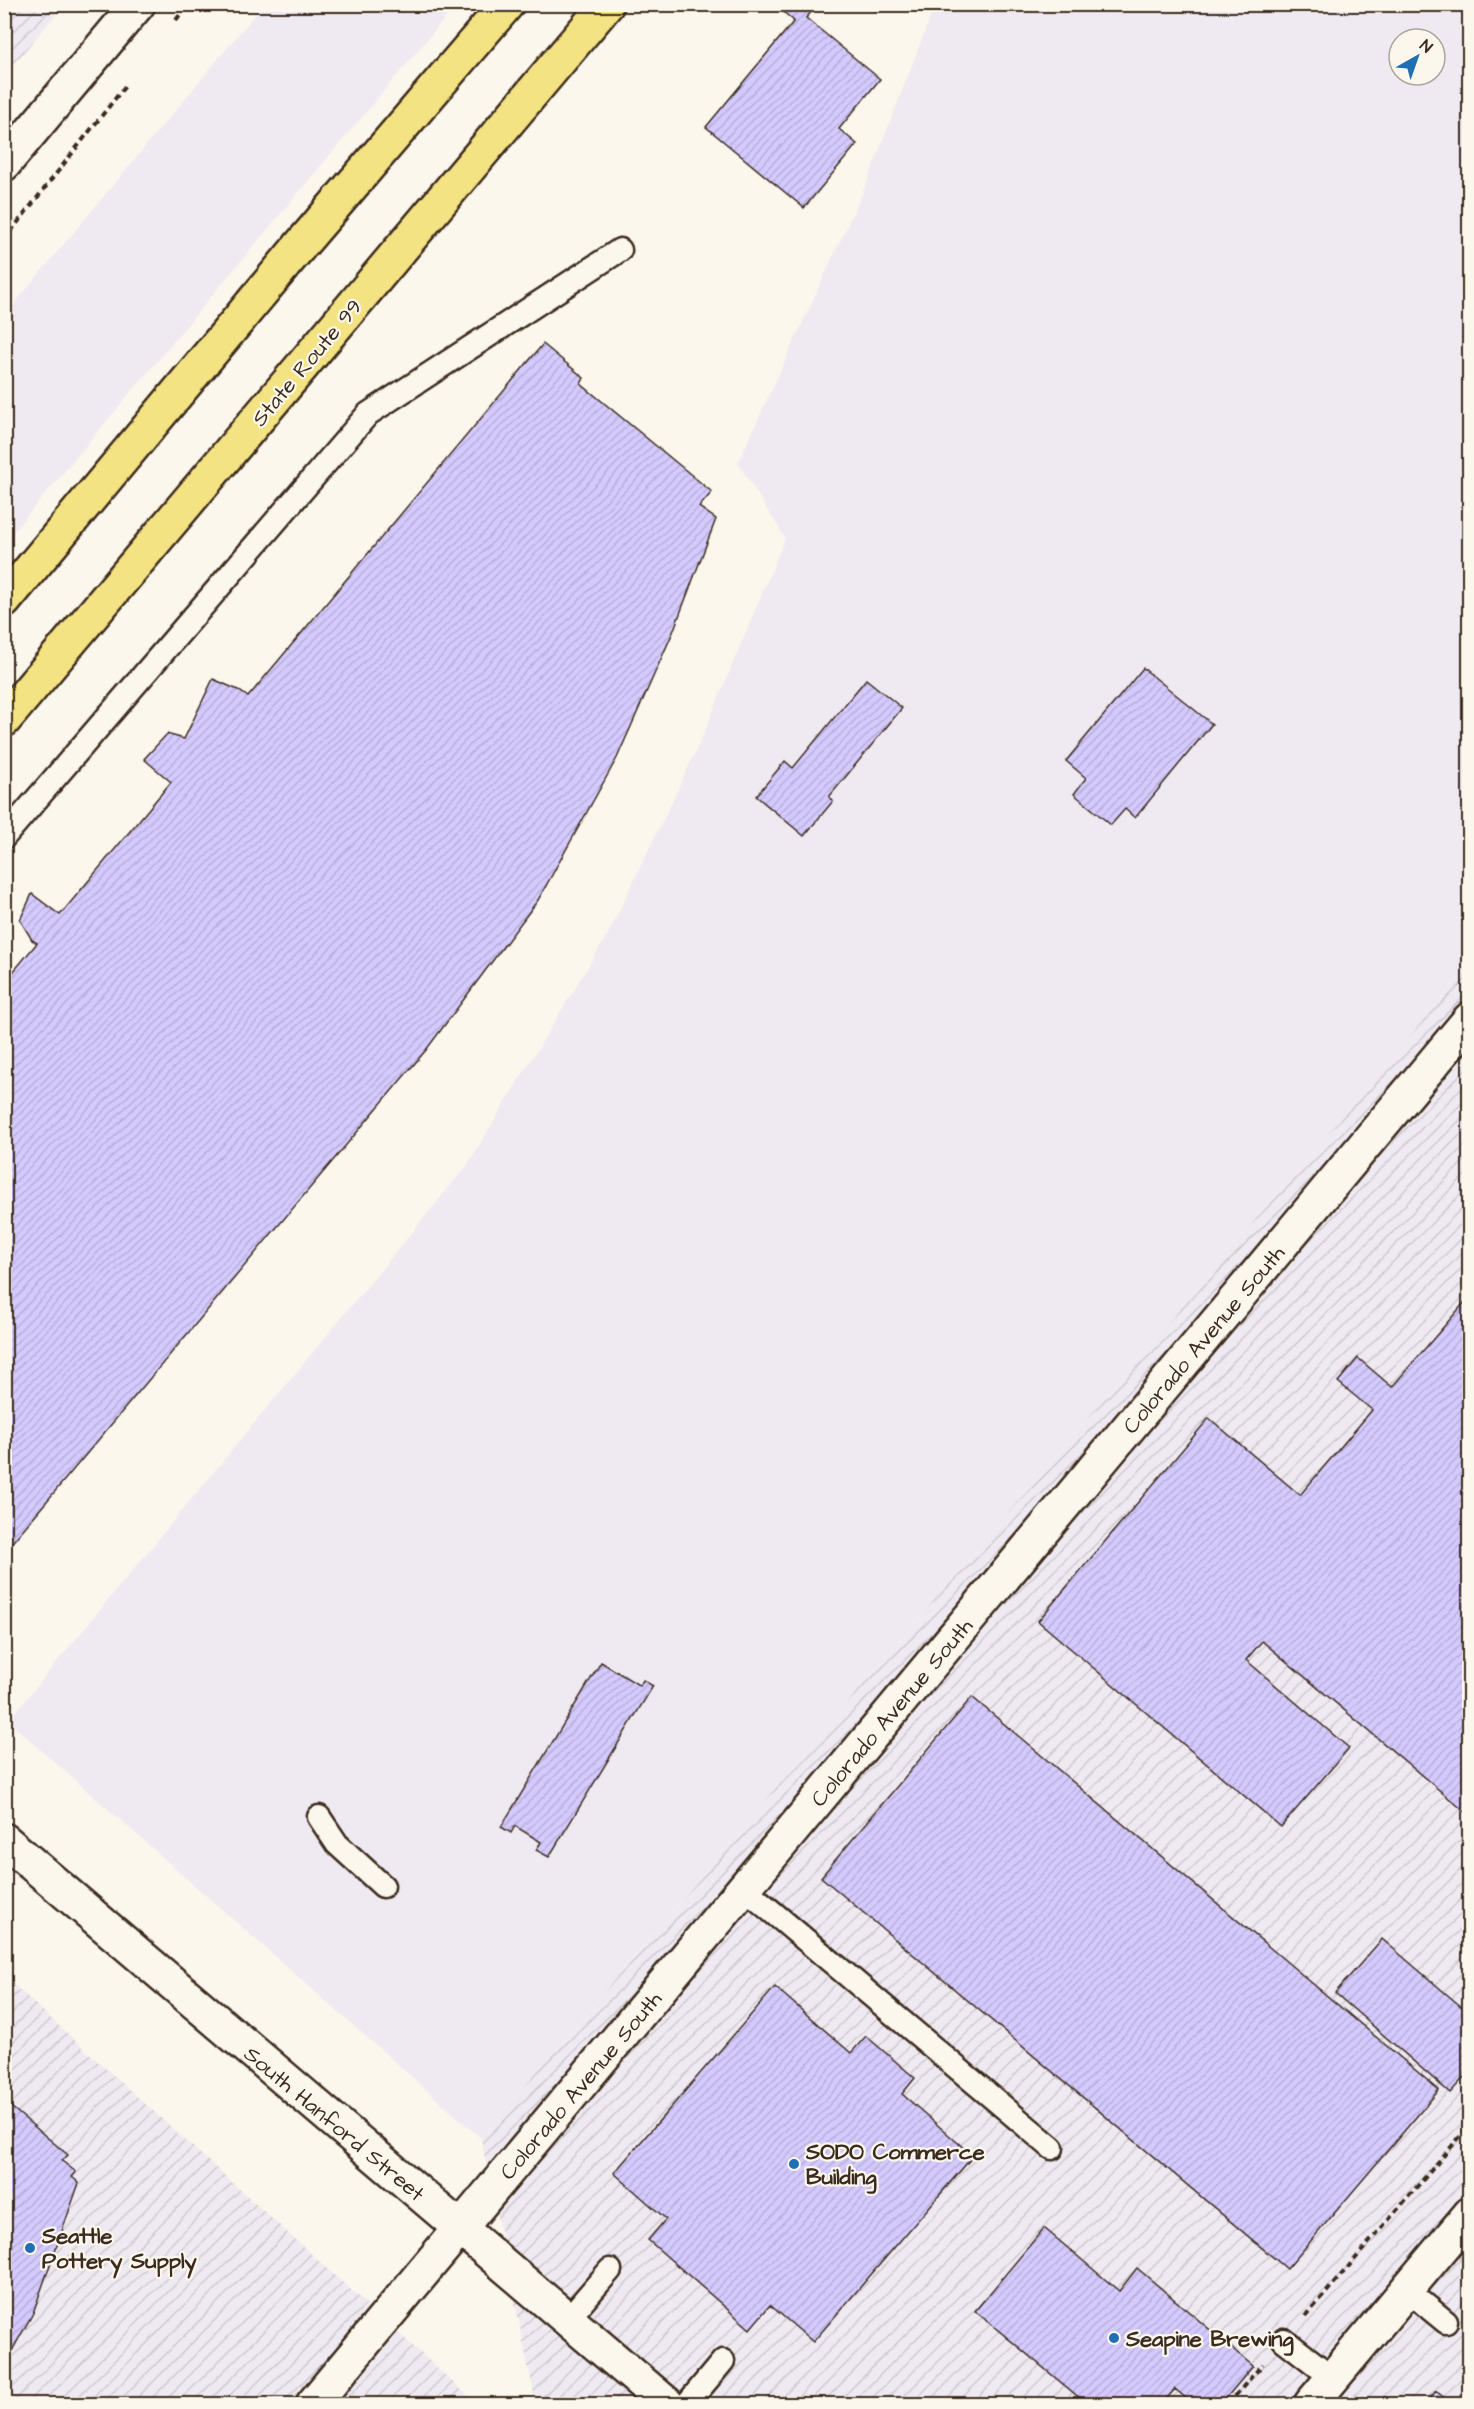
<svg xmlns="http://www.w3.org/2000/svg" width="1474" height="2409" viewBox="0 0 1474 2409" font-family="'Architects Daughter',sans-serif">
<defs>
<pattern id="industrial-furrows" width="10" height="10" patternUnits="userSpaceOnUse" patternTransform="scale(1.5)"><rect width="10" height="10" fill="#efeaf1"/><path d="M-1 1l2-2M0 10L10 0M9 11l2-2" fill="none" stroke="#cec9ce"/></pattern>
<pattern id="building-hatch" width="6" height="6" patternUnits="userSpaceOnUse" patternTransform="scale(1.5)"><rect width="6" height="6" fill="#d4cafd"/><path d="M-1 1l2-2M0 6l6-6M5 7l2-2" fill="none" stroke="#b7aed8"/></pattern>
</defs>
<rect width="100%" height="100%" fill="#fbf7ec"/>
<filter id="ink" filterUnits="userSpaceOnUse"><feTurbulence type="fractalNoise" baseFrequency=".0167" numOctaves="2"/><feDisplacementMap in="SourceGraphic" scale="12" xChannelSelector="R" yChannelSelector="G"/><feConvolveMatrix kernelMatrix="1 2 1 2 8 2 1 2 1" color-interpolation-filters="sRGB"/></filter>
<g filter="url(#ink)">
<path fill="#efeaf1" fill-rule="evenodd" d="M 263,5 L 456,5 L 5,542 L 5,315 Z
M 935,5 L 1469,5 L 1469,966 L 481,2138 L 8,1721 L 466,1167 L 608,934 L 698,747 L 785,538 L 738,463 L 865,187 ZM 1399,39 L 1435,39 L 1435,75 L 1399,75 Z"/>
<path fill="url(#industrial-furrows)" d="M 5,4 L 64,5 L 5,74 L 4,5 Z
M 1469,966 L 1469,2404 L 536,2404 L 481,2138 Z
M 5,1977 L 477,2404 L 5,2404 Z"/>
<path fill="url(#building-hatch)" stroke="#3b2a1e" stroke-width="1.5" d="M 774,4 L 808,4 L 814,9 L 806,18 L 880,79 L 839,129 L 857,144 L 804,208 L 706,127 L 794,21 Z
M 543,344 L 584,378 L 581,384 L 712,492 L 699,507 L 716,519 L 673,632 L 617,758 L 538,900 L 426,1050 L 4,1552 L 4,983 L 37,943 L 32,940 L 20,920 L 32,894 L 60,915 L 171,782 L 144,759 L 167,734 L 184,739 L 213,679 L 238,690 L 248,697 Z
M 1143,668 L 1212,724 L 1135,818 L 1125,809 L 1111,825 L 1074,794 L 1086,778 L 1066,761 Z
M 866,679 L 902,708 L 829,797 L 833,801 L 804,836 L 756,796 L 785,761 L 793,768 Z
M 1470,1296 L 1470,1816 L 1262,1641 L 1246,1660 L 1349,1748 L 1281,1827 L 1038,1621 L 1209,1418 L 1300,1495 L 1372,1410 L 1338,1382 L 1358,1358 L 1392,1387 Z
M 601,1662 L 640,1686 L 643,1680 L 653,1686 L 549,1857 L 536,1850 L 541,1842 L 515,1826 L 511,1833 L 501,1827 Z
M 972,1697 L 1439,2090 L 1287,2269 L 821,1877 Z
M 1382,1939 L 1470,2014 L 1470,2071 L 1450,2093 L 1335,1993 Z
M 775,1987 L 851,2053 L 866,2036 L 915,2078 L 902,2094 L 973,2156 L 813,2342 L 770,2305 L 750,2329 L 648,2240 L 666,2219 L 614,2173 Z
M 4,2101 L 68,2155 L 62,2161 L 76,2172 L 72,2177 L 79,2183 L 33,2313 L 4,2365 Z
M 1044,2228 L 1119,2291 L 1137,2268 L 1253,2366 L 1221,2404 L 1193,2404 L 1175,2389 L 1162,2404 L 1087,2404 L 975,2311 Z
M 1436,2391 L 1452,2404 L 1425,2404 Z
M 1385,2397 L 1394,2404 L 1378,2404 Z"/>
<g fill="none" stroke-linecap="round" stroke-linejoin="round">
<g stroke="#3b2a1e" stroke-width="27">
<path id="lane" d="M 4,837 L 368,414 L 620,250
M 319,1817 L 337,1844 L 383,1886
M 744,1888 L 1052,2148
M 1407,2290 L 1446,2322
M 567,2320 L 610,2270
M 1284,2340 L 1333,2378
M 687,2404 L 723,2361"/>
</g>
<g stroke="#3b2a1e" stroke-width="38">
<path id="street" d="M 313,2404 L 1470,1019
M 1311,2404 L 1470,2214"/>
</g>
<g stroke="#3b2a1e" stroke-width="38">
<path id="secondary" d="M 4,164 L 138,4
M 4,1840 L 667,2404"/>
</g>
<g stroke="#3b2a1e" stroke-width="38">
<path id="highway" d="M 4,601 L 299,247 L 507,4
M 4,720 L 607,4"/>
</g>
<path stroke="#3b2a1e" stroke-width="4" stroke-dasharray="6 4.5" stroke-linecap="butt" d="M 176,20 L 188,4
M 4,240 L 125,86
M 1306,2316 L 1470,2125
M 928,2404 L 942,2399
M 1228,2404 L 1263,2364"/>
<use href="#lane" stroke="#fbf7ec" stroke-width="22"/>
<use href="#street" stroke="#fbf7ec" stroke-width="33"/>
<use href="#secondary" stroke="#fbf7ec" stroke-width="33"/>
<use href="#highway" stroke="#f4e382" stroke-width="33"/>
</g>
</g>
<g fill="#1f6fb2" stroke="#fbf7ec" stroke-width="2">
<circle cx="794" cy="2164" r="6"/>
<circle cx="30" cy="2248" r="6"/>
<circle cx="1114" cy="2338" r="6"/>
</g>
<g text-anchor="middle" stroke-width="4.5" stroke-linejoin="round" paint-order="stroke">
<g font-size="22" fill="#3b2a1e" stroke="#fbf7ec">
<text transform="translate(306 362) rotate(-50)" y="8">State Route 99</text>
<text transform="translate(1203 1339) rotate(-50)" y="8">Colorado Avenue South</text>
<text transform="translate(891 1712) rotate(-50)" y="8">Colorado Avenue South</text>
<text transform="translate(580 2085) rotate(-50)" y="8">Colorado Avenue South</text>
<text transform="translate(335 2123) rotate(40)" y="8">South Hanford Street</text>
</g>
<g font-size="22" font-weight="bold" fill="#3b2a1e" stroke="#fbf7ec" text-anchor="start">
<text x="806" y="2159">SODO Commerce<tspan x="806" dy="25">Building</tspan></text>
<text x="42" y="2243">Seattle<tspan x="42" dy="25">Pottery Supply</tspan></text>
<text x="1126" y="2346">Seapine Brewing</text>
</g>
</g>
<rect width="1474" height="2409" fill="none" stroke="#fbf7ec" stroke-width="24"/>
<rect x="12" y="12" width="1450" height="2385" fill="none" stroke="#3b2a1e" stroke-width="2" filter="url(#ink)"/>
<g transform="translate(1417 57) rotate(40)"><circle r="28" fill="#fbf7ec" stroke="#aea59a" stroke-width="1.5"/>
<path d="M0-4.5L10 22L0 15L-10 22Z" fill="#1f6fb2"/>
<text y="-9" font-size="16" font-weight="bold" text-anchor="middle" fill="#3b2a1e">N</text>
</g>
</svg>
